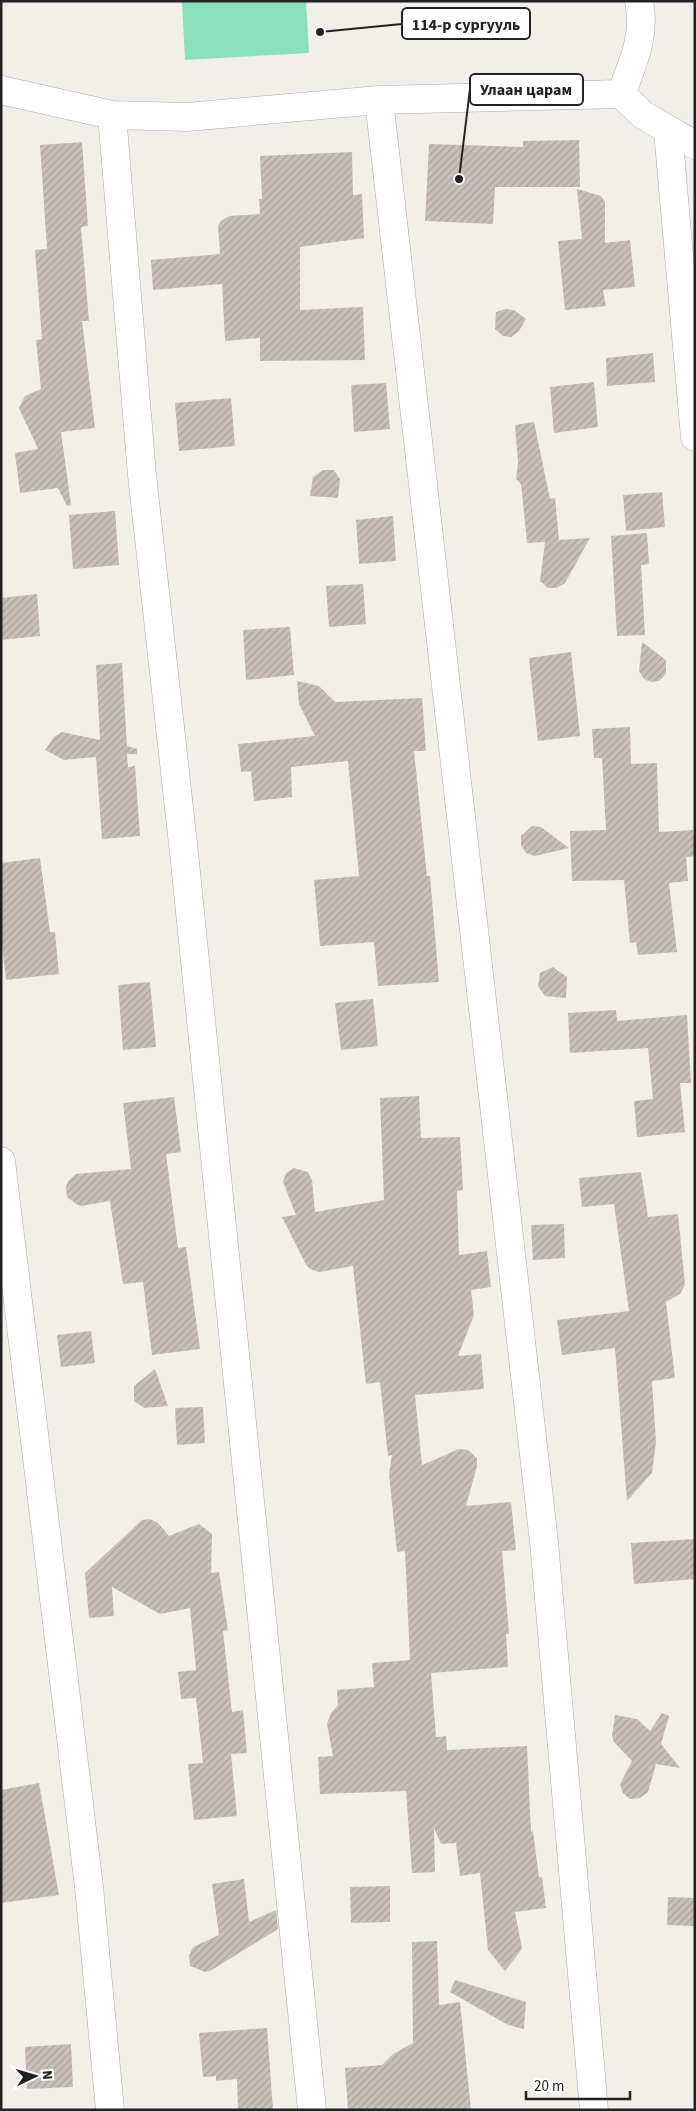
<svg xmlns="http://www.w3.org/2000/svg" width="696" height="2111" viewBox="0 0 696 2111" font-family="'Source Sans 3',sans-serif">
<defs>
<pattern id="building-hatch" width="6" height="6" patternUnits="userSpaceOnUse" patternTransform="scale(1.25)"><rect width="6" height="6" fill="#c7bfb8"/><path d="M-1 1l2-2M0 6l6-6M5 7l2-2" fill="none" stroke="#aba49e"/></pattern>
</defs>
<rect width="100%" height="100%" fill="#f2efe9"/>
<path fill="#88e0be" d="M 182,1 L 306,1 L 309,53 L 185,60 Z"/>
<path fill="url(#building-hatch)" d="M 579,140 L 580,187 L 495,187 L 493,224 L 425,221 L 429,144 L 523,147 L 523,141 Z
M 82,142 L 88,226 L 81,227 L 89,321 L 82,321 L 95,428 L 61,432 L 71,505 L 67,506 L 58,488 L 20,493 L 15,453 L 38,449 L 19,408 L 25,396 L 41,389 L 36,340 L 42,339 L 35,250 L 47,249 L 40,145 Z
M 352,152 L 353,195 L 362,194 L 364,238 L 300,247 L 300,310 L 363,307 L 365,360 L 260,361 L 260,338 L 225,341 L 222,284 L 153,290 L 151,260 L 220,254 L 218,226 L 221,221 L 229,216 L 260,214 L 259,199 L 262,199 L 260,156 Z
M 577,189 L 601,196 L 605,202 L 605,243 L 630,240 L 635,287 L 603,290 L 606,306 L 565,310 L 558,241 L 582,239 Z
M 505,309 L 514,310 L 526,319 L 519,331 L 511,337 L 503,336 L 495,329 L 496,312 Z
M 653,353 L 655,382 L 607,386 L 606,358 Z
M 594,382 L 598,427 L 554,433 L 550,387 Z
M 386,383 L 390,429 L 354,432 L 351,385 Z
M 231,398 L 235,446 L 179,451 L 175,403 Z
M 534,422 L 550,499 L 555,498 L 559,540 L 590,538 L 565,583 L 557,588 L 548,588 L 540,581 L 545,542 L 527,543 L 521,484 L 516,479 L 518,463 L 515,425 Z
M 323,470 L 334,470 L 340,479 L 338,498 L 310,496 L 313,477 Z
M 662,492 L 665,527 L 626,531 L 623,495 Z
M 115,511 L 119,565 L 73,569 L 69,515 Z
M 393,516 L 396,561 L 359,564 L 356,520 Z
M 647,533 L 649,564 L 641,565 L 645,635 L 617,636 L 611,536 Z
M 363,584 L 366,624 L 329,627 L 326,586 Z
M 37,594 L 40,636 L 1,640 L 1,598 Z
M 290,627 L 294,675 L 246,680 L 243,630 Z
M 642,642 L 666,660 L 666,674 L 659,681 L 651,682 L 644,679 L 639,671 Z
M 571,652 L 580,736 L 538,741 L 529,658 Z
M 122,663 L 127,746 L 137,749 L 137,754 L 127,754 L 128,767 L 135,766 L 140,836 L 102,839 L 96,757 L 64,760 L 45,750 L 54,737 L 62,732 L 100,740 L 96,665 Z
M 297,681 L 319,686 L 335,702 L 422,698 L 426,751 L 414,751 L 427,876 L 430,876 L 439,982 L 378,986 L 374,942 L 320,946 L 314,880 L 359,876 L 348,761 L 291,767 L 292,797 L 254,801 L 251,771 L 241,772 L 238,744 L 315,736 L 299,704 Z
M 630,727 L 631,764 L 657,763 L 659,832 L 693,830 L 695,856 L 686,857 L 688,881 L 669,883 L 677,952 L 638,955 L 636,942 L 630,943 L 624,880 L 572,881 L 570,831 L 606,830 L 602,758 L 594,758 L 592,729 Z
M 532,826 L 541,827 L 569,848 L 535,856 L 526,853 L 521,845 L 521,836 Z
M 40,858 L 50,932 L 55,932 L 59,974 L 6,980 L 1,933 L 1,863 Z
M 553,967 L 567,977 L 566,998 L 545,996 L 538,986 L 540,973 Z
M 150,982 L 156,1047 L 123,1050 L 118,985 Z
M 373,999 L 378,1046 L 341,1050 L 335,1003 Z
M 616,1010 L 617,1021 L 687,1015 L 691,1083 L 680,1083 L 685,1132 L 637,1137 L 634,1101 L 653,1099 L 648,1048 L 570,1053 L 568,1013 Z
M 419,1096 L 421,1138 L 460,1137 L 463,1190 L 457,1191 L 459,1255 L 487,1251 L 491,1287 L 471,1290 L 474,1315 L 458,1356 L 481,1354 L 484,1389 L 415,1395 L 422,1465 L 459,1449 L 468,1450 L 477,1458 L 477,1466 L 466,1506 L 511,1502 L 516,1550 L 502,1551 L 509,1634 L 506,1634 L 508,1667 L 431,1673 L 436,1737 L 446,1736 L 447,1750 L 527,1746 L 531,1832 L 533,1831 L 539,1877 L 542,1877 L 546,1908 L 515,1912 L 522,1949 L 505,1971 L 488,1950 L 480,1873 L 460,1876 L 456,1843 L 441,1844 L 434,1828 L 435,1872 L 412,1873 L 406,1791 L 320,1794 L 318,1757 L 333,1756 L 327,1724 L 331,1713 L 338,1705 L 337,1690 L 374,1687 L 372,1663 L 410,1660 L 405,1551 L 397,1552 L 389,1474 L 392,1455 L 388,1456 L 380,1382 L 366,1384 L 353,1266 L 319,1272 L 310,1269 L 306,1265 L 282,1217 L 296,1215 L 283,1182 L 286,1173 L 294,1168 L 308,1172 L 312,1180 L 315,1212 L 384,1200 L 380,1098 Z
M 174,1097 L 181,1152 L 166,1154 L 178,1248 L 186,1247 L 200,1349 L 152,1355 L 143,1282 L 123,1284 L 110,1201 L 81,1206 L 76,1204 L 67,1197 L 66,1187 L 68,1181 L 76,1174 L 131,1169 L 123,1103 Z
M 641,1172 L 648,1217 L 678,1214 L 685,1285 L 680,1294 L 666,1302 L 675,1378 L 652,1381 L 656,1442 L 652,1473 L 627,1501 L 615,1348 L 562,1355 L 557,1320 L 629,1311 L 614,1204 L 582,1207 L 579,1178 Z
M 564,1224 L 565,1258 L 533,1260 L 531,1225 Z
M 91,1331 L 95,1363 L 61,1367 L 57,1335 Z
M 155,1369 L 168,1406 L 144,1408 L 134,1401 L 134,1386 Z
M 203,1407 L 205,1443 L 177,1445 L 175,1408 Z
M 150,1519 L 158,1523 L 169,1536 L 199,1524 L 212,1534 L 211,1573 L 219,1572 L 228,1630 L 223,1631 L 232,1712 L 243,1710 L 247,1753 L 231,1754 L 237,1816 L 194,1820 L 188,1764 L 203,1763 L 196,1698 L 181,1699 L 178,1672 L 196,1670 L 190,1608 L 160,1614 L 112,1587 L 114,1616 L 89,1618 L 85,1573 L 142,1520 Z
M 695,1539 L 695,1579 L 634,1584 L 631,1543 Z
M 662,1713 L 669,1716 L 661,1744 L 680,1768 L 656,1764 L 648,1792 L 640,1798 L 630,1799 L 623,1793 L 620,1784 L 632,1761 L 614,1742 L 612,1736 L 615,1715 L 637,1719 L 650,1731 Z
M 39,1783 L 59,1895 L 1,1903 L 1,1790 Z
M 244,1879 L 249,1922 L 276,1910 L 278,1929 L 210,1971 L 205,1972 L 190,1966 L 189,1956 L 193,1947 L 219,1935 L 212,1884 Z
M 390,1886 L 390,1922 L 351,1923 L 350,1887 Z
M 668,1897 L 695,1898 L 695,1926 L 667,1925 Z
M 437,1941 L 439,2005 L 460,2002 L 471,2110 L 348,2110 L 345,2068 L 382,2065 L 393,2054 L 413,2043 L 412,1942 Z
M 455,1980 L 526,2002 L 524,2029 L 508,2025 L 450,1992 Z
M 267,2028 L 273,2110 L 238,2110 L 237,2079 L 216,2081 L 216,2076 L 203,2077 L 199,2033 Z
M 71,2044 L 73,2087 L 27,2089 L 25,2047 Z"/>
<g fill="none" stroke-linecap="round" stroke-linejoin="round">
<g stroke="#a9a9a9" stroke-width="29">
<path id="minor" d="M 1,90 L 112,115 L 187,117 L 379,100 L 621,94 L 643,115 L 695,145
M 621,94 C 633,63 646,35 639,1
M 379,100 L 544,1542 L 594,2110
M 112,115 L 142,475 L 184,853 L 312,2110
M 668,131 L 695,437
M 1,1161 L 89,1887 L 110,2110"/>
</g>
<use href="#minor" stroke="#fff" stroke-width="28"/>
</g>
<path fill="none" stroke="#222" stroke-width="2" d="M320 32L402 24M459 179L470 89"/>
<g fill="#222" stroke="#fff" stroke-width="2">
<circle cx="320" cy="32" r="5"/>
<circle cx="459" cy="179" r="5"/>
</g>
<g fill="#fff" stroke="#222" stroke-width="2">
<rect x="402" y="8" width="128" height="31" rx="5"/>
<rect x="470" y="74" width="113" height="31" rx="5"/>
</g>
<g font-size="16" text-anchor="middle" font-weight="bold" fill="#222">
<text x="466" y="30">114-р сургууль</text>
<text x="526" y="95">Улаан царам</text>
</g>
<rect width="696" height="2111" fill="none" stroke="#222222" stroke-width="5"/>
<g transform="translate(35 2076) rotate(85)" stroke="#ffffff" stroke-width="4" paint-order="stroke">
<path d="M0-4L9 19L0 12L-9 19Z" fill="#222222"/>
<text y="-8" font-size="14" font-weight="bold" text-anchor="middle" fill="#222222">N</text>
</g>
<path d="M526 2091v8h104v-8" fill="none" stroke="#222222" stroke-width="2.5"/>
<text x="534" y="2091" font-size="15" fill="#222222" stroke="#ffffff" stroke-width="4" paint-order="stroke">20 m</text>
</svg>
